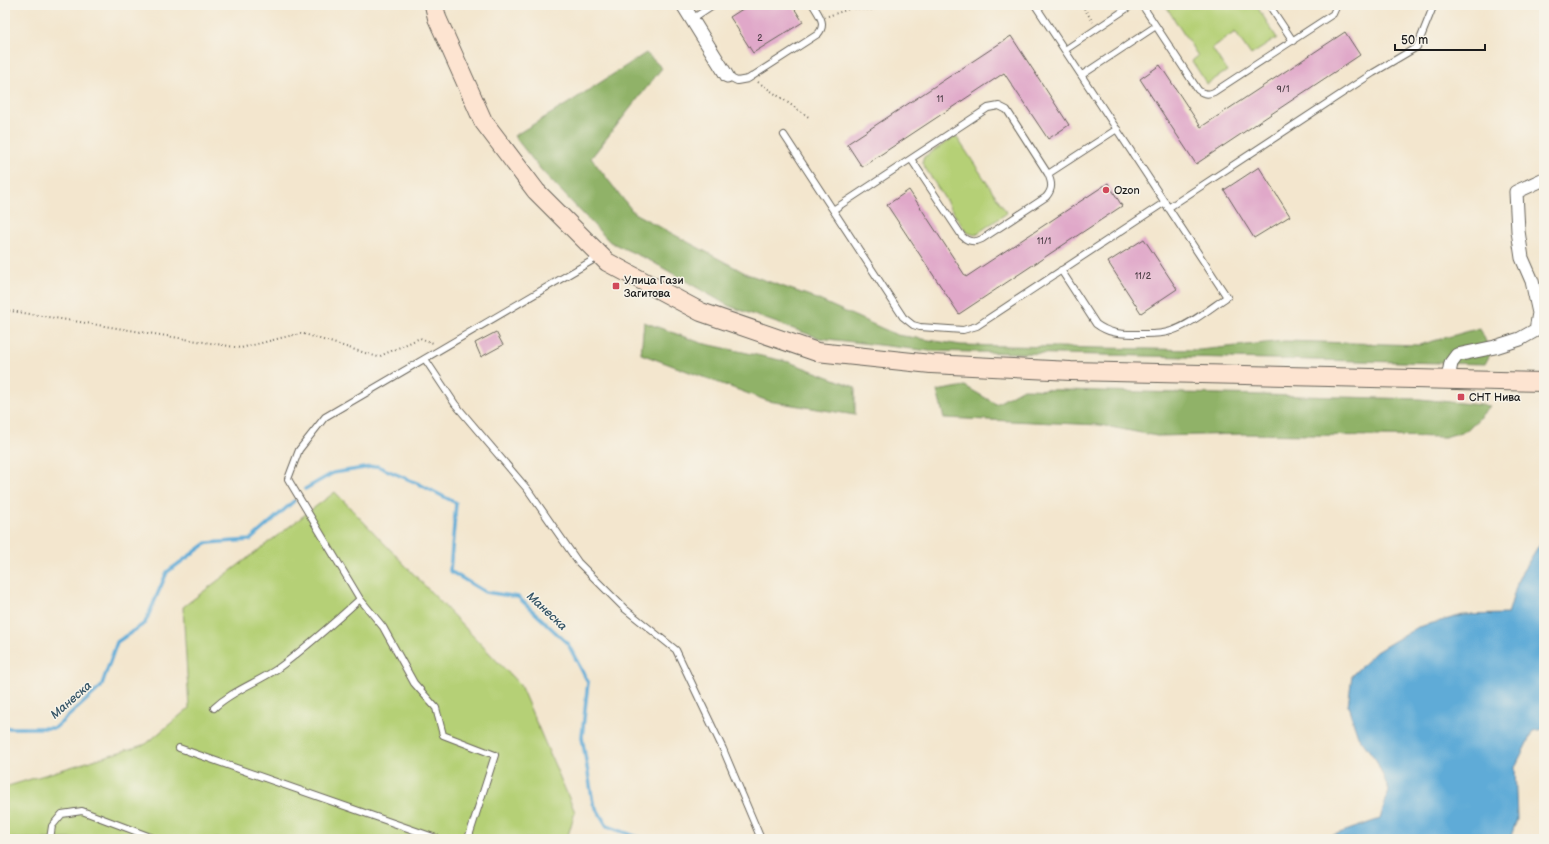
<svg xmlns="http://www.w3.org/2000/svg" width="1549" height="844" viewBox="0 0 1549 844" font-family="'Balsamiq Sans',sans-serif">
<rect width="100%" height="100%" fill="#f7f3e8"/>
<filter id="ink" filterUnits="userSpaceOnUse"><feTurbulence type="fractalNoise" baseFrequency=".025" numOctaves="2"/><feDisplacementMap in="SourceGraphic" scale="8" xChannelSelector="R" yChannelSelector="G"/><feConvolveMatrix kernelMatrix="1 2 1 2 8 2 1 2 1" color-interpolation-filters="sRGB"/></filter>
<filter id="wash" filterUnits="userSpaceOnUse"><feTurbulence type="fractalNoise" baseFrequency=".012" numOctaves="4" result="noise"/><feDisplacementMap in="SourceGraphic" scale="16" xChannelSelector="R" yChannelSelector="G"/><feGaussianBlur stdDeviation="0.9" result="paint"/><feColorMatrix in="noise" values="0 0 0 0 0 0 0 0 0 0 0 0 0 0 0 0 0 1.4 0 .05"/><feComposite in="paint" operator="in"/></filter>
<g filter="url(#wash)">
<rect width="100%" height="100%" fill="#f3e6ce"/>
<path fill="#b5d076" stroke="#687649" d="M 1165,5 L 1256,5 L 1277,38 L 1251,55 L 1235,32 L 1212,48 L 1227,71 L 1207,84 L 1192,61 L 1198,56 Z
M 956,136 L 1007,213 L 975,235 L 966,232 L 922,163 L 924,157 Z
M 335,492 L 520,685 L 575,812 L 567,839 L 5,839 L 5,787 L 146,744 L 189,708 L 183,607 Z"/>
<path fill="#90b267" stroke="#566742" d="M 646,53 L 662,68 L 591,158 L 634,213 L 747,274 L 810,296 L 897,335 L 961,345 L 1199,350 L 1284,341 L 1419,345 L 1480,328 L 1491,353 L 1485,364 L 930,351 L 819,338 L 729,306 L 651,261 L 610,242 L 542,171 L 514,136 L 567,104 Z
M 644,322 L 701,343 L 789,362 L 855,387 L 855,415 L 768,401 L 641,354 Z
M 965,386 L 996,404 L 1023,389 L 1420,399 L 1490,406 L 1468,430 L 1445,437 L 1245,434 L 1157,436 L 1100,425 L 944,418 L 937,391 Z"/>
<path fill="#5eabd7" stroke="#3d647a" d="M 1544,537 L 1544,729 L 1533,731 L 1515,767 L 1517,819 L 1510,839 L 1322,839 L 1380,819 L 1389,790 L 1376,760 L 1358,736 L 1348,706 L 1352,675 L 1376,652 L 1418,627 L 1463,615 L 1508,614 L 1519,577 Z"/>
<g fill="none" stroke-linecap="round" stroke-linejoin="round">
<path stroke="#5eabd7" stroke-width="3.5" d="M 305,489 L 333,473 L 377,466 L 417,483 L 456,503 L 450,571 L 485,592 L 518,597 L 568,644 L 588,682 L 582,737 L 593,803 L 607,826 L 640,838 L 640,839
M 5,728 L 55,728 L 101,687 L 117,642 L 145,623 L 167,572 L 207,543 L 250,540 L 294,501"/>
</g>
<g id="blocks">
<path fill="#e0a8c9" d="M 749,5 L 792,5 L 803,22 L 753,53 L 730,17 Z
M 1345,32 L 1360,55 L 1196,164 L 1140,79 L 1160,65 L 1201,127 Z
M 1011,36 L 1069,125 L 1048,139 L 1004,73 L 862,167 L 847,144 Z
M 1259,167 L 1290,216 L 1254,238 L 1224,190 Z
M 1108,183 L 1122,206 L 959,314 L 887,205 L 909,190 L 966,277 Z
M 1144,239 L 1177,289 L 1141,313 L 1108,262 Z
M 496,332 L 503,345 L 481,357 L 475,343 Z"/>
</g>
</g>
<g filter="url(#ink)">
<use href="#blocks" fill-opacity="0" stroke="#67635a" stroke-width="1"/>
<g fill="none" stroke-linecap="round" stroke-linejoin="round">
<g stroke="#67635a" stroke-width="8">
<path id="service" d="M 1035,5 L 1227,297 C 1212,307 1189,326 1171,331 C 1160,335 1147,334 1134,334 C 1119,334 1108,333 1096,324 L 1061,270
M 1142,5 L 1156,26
M 1269,5 L 1293,41
M 692,19 L 713,5
M 1065,50 L 1132,5
M 1082,75 L 1156,26 L 1198,90 C 1203,94 1208,95 1214,92 L 1333,14 L 1337,5
M 727,76 L 737,81 L 748,79 L 818,34 C 827,24 819,15 813,5
M 784,135 L 833,210
M 911,159 L 962,236 C 968,242 974,243 982,239 L 1046,197 C 1053,189 1052,183 1048,174 L 1007,110 L 999,106 L 988,108 L 833,210 L 903,317 L 913,325 L 920,327 L 963,330 L 977,326 L 1165,202
M 1048,174 L 1117,129
M 1168,208 L 1373,73 L 1417,47 L 1433,7 L 1435,5
M 425,359 L 455,404 L 528,490 L 578,562 L 625,609 L 676,650 L 723,749 L 761,839
M 360,599 L 383,627 L 414,683 L 436,708 L 443,735 L 495,755 L 468,839
M 214,708 C 232,691 256,683 277,669 C 306,648 333,623 360,599 L 288,479 L 299,450 L 325,417 L 600,256
M 179,748 L 439,839
M 50,839 L 52,826 L 62,814 L 82,811 L 156,839"/>
</g>
<g stroke="#67635a" stroke-width="15">
<path id="minor" d="M 683,5 L 727,76
M 1448,379 L 1451,363 L 1457,355 L 1495,347 L 1520,339 L 1536,330 L 1539,313 L 1532,281 L 1522,258 L 1518,231 L 1516,192 L 1544,179"/>
</g>
<g stroke="#67635a" stroke-width="20">
<path id="secondary" d="M 434,5 L 437,18 L 483,121 L 536,191 L 607,262 L 701,312 L 817,352 L 931,364 L 1071,371 L 1544,382"/>
</g>
<path stroke="#67635a" stroke-width="2" stroke-dasharray="1 3" stroke-linecap="butt" d="M 1082,5 L 1093,22
M 828,16 L 852,8 L 870,10 L 882,5
M 758,82 L 810,118
M 5,310 L 241,348 L 301,333 L 378,357 L 420,338 L 433,343"/>
<use href="#service" stroke="#fff" stroke-width="6"/>
<use href="#minor" stroke="#fff" stroke-width="13"/>
<use href="#secondary" stroke="#fde4d1" stroke-width="18"/>
</g>
</g>
<g fill="#d1495b" stroke="#f7f3e8" stroke-width="1.5">
<circle cx="1106" cy="190" r="4"/>
<rect x="612" y="282" width="8" height="8" rx="2"/>
<rect x="1457" y="393" width="8" height="8" rx="2"/>
</g>
<g text-anchor="middle" stroke-width="3" stroke-linejoin="round" paint-order="stroke">
<g font-size="9" fill="#4d3f47">
<text x="760" y="41">2</text>
<text x="1283" y="92">9/1</text>
<text x="940" y="102">11</text>
<text x="1044" y="244">11/1</text>
<text x="1143" y="279">11/2</text>
</g>
<g font-size="11" fill="#1c1c1c" stroke="#f7f3e8" text-anchor="start">
<text x="1114" y="194">Ozon</text>
<text x="624" y="284">Улица Гази<tspan x="624" dy="13">Загитова</tspan></text>
<text x="1469" y="401">СНТ Нива</text>
</g>
<g font-size="12" font-style="italic" fill="#365567" stroke="#f7f3e8">
<text transform="translate(547 611) rotate(43)" y="4">Манеска</text>
<text transform="translate(71 700) rotate(-41)" y="4">Манеска</text>
</g>
</g>
<rect width="1549" height="844" fill="none" stroke="#f7f3e8" stroke-width="20"/>
<path d="M1395 44v6h90v-6" fill="none" stroke="#1c1c1c" stroke-width="2"/>
<text x="1401" y="44" font-size="12" fill="#1c1c1c" stroke="#f7f3e8" stroke-width="3" paint-order="stroke">50 m</text>
</svg>
